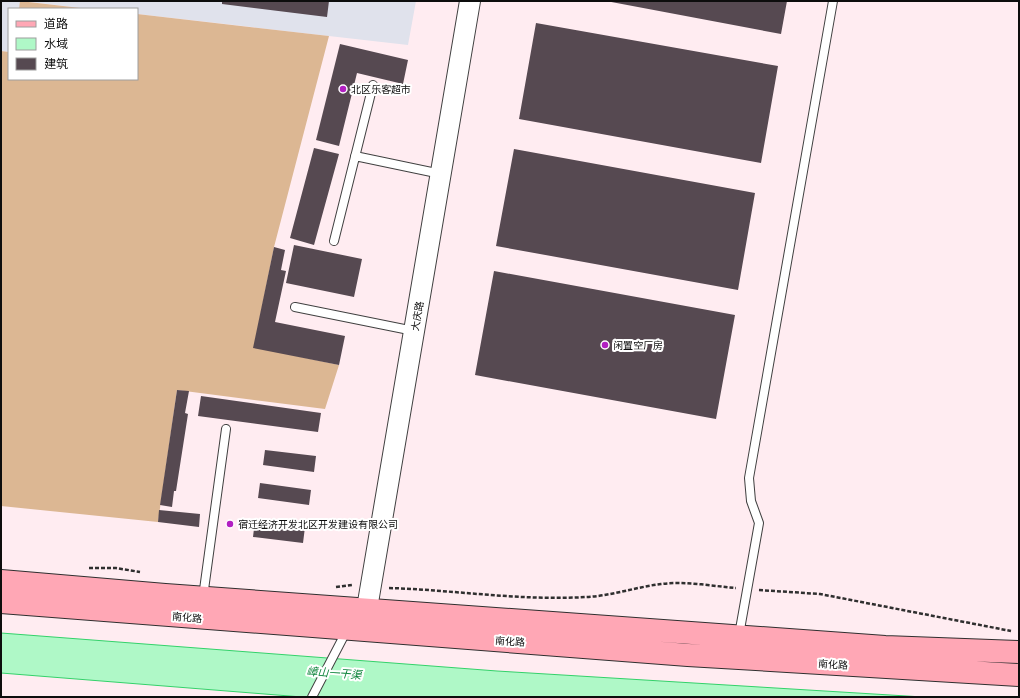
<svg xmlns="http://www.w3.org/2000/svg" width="1020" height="698" viewBox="0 0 1020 698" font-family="'Crimson Pro','Noto Sans SC',serif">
<rect width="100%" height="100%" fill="#ffecf1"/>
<path fill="#e0e2ec" d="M 1,1 L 416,1 L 408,45 L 137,14 L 137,9 L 89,9 L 21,1 L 19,9 L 9,9 L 9,52 L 1,51 Z"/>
<path fill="#dcb793" d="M 20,1 L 89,9 L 19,9 Z
M 137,14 L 329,36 L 274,247 L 254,347 L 339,365 L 325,409 L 177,390 L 158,522 L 1,506 L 1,51 L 9,52 L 9,79 L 137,79 Z"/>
<path fill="#aff8c7" stroke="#33d26a" d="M 1,633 L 497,671 L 923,697 L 302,697 L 1,673 Z"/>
<path fill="#564951" d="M 222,1 L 329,1 L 327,17 L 222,4 Z
M 606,1 L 787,1 L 781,34 Z
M 536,23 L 778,66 L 761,163 L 519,119 Z
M 340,44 L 408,60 L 403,84 L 357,73 L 339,146 L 316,140 Z
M 314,148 L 339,154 L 314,245 L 290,238 Z
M 514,149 L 755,193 L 738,290 L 496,246 Z
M 294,245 L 362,259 L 354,297 L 286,283 Z
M 274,247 L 285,250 L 281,270 L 286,271 L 275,322 L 345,336 L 339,365 L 253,348 Z
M 494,271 L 735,315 L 716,419 L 475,375 Z
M 177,390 L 189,391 L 185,413 L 188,414 L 176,491 L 174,491 L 172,507 L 160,505 Z
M 201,396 L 321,413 L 318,432 L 198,416 Z
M 265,450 L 316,456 L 314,472 L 263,465 Z
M 260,483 L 311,490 L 309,505 L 258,498 Z
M 159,510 L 200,514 L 199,527 L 158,522 Z
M 255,520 L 305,527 L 303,543 L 253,537 Z"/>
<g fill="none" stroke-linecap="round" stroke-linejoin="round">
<g stroke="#404040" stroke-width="10">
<path id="service" d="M 355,156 L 441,174
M 334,241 L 373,85
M 295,307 L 414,331
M 203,597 L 226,429
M 739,635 L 759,523 L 751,501 L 749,478 L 833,1
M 312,697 L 347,630"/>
</g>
<g stroke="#404040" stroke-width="22">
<path id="tertiary" d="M 364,626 L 470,1"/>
</g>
<g stroke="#2f2f2f" stroke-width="24">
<path id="secondary" d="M 1,581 L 165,595 L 885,647 L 1019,652
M 1,602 L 688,655 L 1019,675"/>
</g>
<path stroke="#2f2f2f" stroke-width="2.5" stroke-dasharray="4 2" stroke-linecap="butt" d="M 89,568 L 116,568 L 140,572
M 336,587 L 352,585
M 389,588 C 455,590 521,601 586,597 C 611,596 636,587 661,584 C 685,581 712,586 736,588
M 759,590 L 820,594 L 1011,631"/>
<use href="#service" stroke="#fff" stroke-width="8"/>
<use href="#tertiary" stroke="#fff" stroke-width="20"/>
<use href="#secondary" stroke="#ffa7b5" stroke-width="22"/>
</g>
<g fill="#b220c2" stroke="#fff" stroke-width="1.5">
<circle cx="343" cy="89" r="4"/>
<circle cx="605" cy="345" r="4"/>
<circle cx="230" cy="524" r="4"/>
</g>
<g text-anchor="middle" stroke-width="4" stroke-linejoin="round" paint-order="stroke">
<g font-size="10" fill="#0d0d0d" stroke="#fff" text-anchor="start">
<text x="351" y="93">北区乐客超市</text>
<text x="613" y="349">闲置空厂房</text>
<text x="238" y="528">宿迁经济开发北区开发建设有限公司</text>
</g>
<g font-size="10" fill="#0d0d0d" stroke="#fff">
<text transform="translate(417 316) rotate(-80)" y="4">大庆路</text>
<text transform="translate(187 617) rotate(5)" y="4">南化路</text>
<text transform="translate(510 641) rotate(4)" y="4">南化路</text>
<text transform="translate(833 664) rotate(4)" y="4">南化路</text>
</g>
<g font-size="11" font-style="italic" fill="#11863e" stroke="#fff">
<text transform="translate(334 673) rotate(4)" y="4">嶂山一干渠</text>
</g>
</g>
<rect width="1020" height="698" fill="none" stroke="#0d0d0d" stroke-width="4"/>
<rect x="8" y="8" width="130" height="72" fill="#ffffff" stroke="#9e9e9e"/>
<rect x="16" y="21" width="20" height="6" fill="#ffa7b5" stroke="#9e9e9e"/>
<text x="44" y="28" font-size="12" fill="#0d0d0d">道路</text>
<rect x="16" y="38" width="20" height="12" fill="#aff8c7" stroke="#9e9e9e"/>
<text x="44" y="48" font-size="12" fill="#0d0d0d">水域</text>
<rect x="16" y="58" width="20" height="12" fill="#564951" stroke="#9e9e9e"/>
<text x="44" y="68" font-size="12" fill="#0d0d0d">建筑</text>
</svg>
